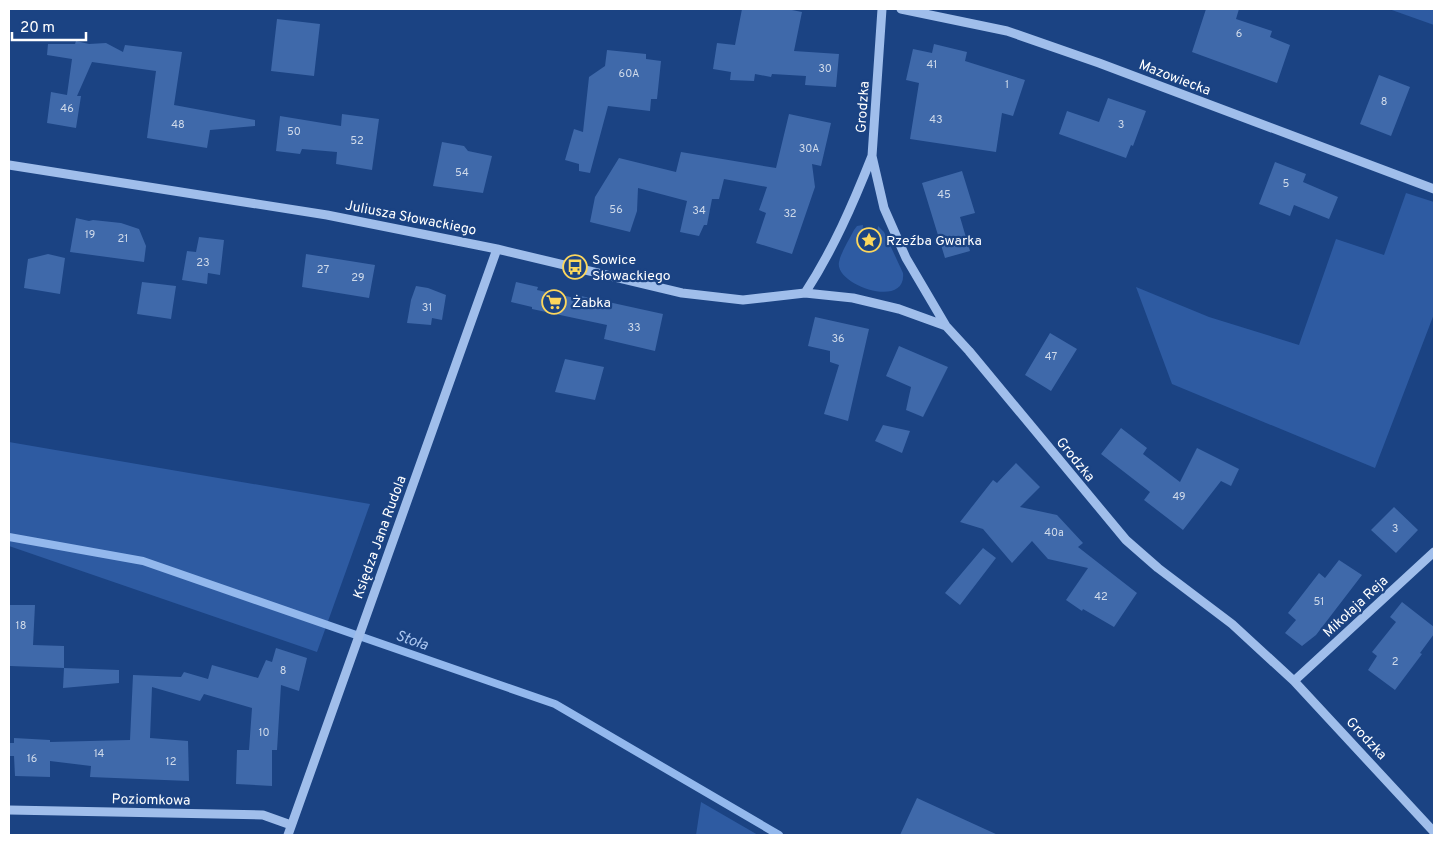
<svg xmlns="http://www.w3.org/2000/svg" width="1443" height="844" viewBox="0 0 1443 844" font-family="Overpass,sans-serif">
<rect width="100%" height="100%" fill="#1b4383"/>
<path fill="#2e5ba2" d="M 1389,9 L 1434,9 L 1434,25 Z
M 1406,193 L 1434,202 L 1434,314 L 1375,468 L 1172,384 L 1136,287 L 1209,317 L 1299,345 L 1336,239 L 1384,255 Z
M 863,225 L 861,248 L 876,249 L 878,226 L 884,232 L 903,273 C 907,310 834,285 839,262 C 841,252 849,240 854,230 L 857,226 Z
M 9,442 L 370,504 L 317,652 L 9,546 Z
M 701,802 L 758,835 L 696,835 Z"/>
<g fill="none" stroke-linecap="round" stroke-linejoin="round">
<path stroke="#93b8ed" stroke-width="8" d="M 9,537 L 143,561 L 555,704 L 779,835"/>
</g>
<path fill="#3f69aa" d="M 742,9 L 787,9 L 802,12 L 794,51 L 839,54 L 836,87 L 805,85 L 806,76 L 772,74 L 771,77 L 755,74 L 754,81 L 730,80 L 731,72 L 713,69 L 717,43 L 735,45 Z
M 1206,9 L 1239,9 L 1236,19 L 1272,31 L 1270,37 L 1290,45 L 1277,83 L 1192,52 Z
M 277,19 L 320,24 L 314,76 L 271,71 Z
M 76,41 L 89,44 L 106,43 L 123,52 L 125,45 L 182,52 L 174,105 L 255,120 L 255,126 L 210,130 L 207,148 L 147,138 L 156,71 L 92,62 L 77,96 L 81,96 L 76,128 L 47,123 L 51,92 L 67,95 L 72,59 L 47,55 L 48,44 L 75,44 Z
M 934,44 L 967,52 L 965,61 L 1025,80 L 1013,116 L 1002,113 L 996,152 L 910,139 L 919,83 L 906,80 L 913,49 L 932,53 Z
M 607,50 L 646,54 L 646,59 L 661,61 L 657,99 L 651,99 L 650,111 L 608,106 L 590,173 L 579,171 L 579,164 L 565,160 L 574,129 L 583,132 L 589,77 L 605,66 Z
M 1379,75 L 1410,87 L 1391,136 L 1360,124 Z
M 1108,98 L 1146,111 L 1133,146 L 1131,145 L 1126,158 L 1059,134 L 1067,111 L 1099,122 Z
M 342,114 L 379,119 L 372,170 L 336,164 L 337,152 L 302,149 L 300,154 L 276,151 L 280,116 L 341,126 Z
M 789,114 L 831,123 L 821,166 L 812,164 L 815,187 L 792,254 L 756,243 L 766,213 L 759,210 L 767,187 L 724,179 L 719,199 L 712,199 L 707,225 L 704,225 L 699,236 L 680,232 L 687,201 L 638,188 L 637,211 L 630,232 L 590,222 L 595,197 L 619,158 L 676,172 L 681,152 L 776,168 Z
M 442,142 L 464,146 L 468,151 L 492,156 L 483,193 L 433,186 Z
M 1275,162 L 1306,174 L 1303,182 L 1338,197 L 1329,219 L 1294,205 L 1290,216 L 1259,204 Z
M 962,171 L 975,213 L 960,217 L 970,251 L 945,258 L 922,183 Z
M 76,218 L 89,221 L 93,220 L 121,223 L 139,229 L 146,246 L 144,262 L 70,252 Z
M 199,237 L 224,240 L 220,275 L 208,273 L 207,284 L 182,280 L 187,251 L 196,252 Z
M 48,254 L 65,258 L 60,294 L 24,288 L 28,259 Z
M 306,254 L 375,265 L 369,298 L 302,287 Z
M 142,282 L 176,286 L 171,319 L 137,314 Z
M 516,282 L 538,287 L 537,290 L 580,299 L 581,296 L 663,314 L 655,351 L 604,339 L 607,325 L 532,309 L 532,307 L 511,302 Z
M 416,286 L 428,288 L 446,295 L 442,320 L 432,318 L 431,325 L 407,323 L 411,300 Z
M 815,317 L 869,329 L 848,421 L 824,414 L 839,365 L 830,362 L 830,351 L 808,346 Z
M 1050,333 L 1077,349 L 1051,391 L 1025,375 Z
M 899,346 L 948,367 L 923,417 L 906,410 L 911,387 L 886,376 Z
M 565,359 L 604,367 L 595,400 L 555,392 Z
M 883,425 L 910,431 L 902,453 L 875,441 Z
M 1121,428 L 1147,448 L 1143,454 L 1180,482 L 1197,448 L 1239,469 L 1231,486 L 1221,481 L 1183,530 L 1144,500 L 1150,492 L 1101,454 Z
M 1016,463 L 1040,487 L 1020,507 L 1057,515 L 1083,543 L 1078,547 L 1137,593 L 1114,627 L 1083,609 L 1082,611 L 1066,600 L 1088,568 L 1048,559 L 1032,541 L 1012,563 L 983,529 L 960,522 L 993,480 L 997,483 Z
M 1394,507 L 1418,530 L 1396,553 L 1371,530 Z
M 983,548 L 996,558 L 960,605 L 945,593 Z
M 1339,560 L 1362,575 L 1316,635 L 1302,646 L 1285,633 L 1296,620 L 1288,613 L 1319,573 L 1325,578 Z
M 1402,602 L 1434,627 L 1434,634 L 1420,653 L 1422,654 L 1395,690 L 1368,670 L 1377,656 L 1372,652 L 1396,622 L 1390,617 Z
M 9,605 L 35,605 L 33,645 L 64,646 L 64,668 L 10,666 Z
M 276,648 L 307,658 L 299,691 L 281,685 L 277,750 L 272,750 L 272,786 L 236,784 L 237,750 L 249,750 L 252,708 L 204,694 L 200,701 L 152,687 L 150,738 L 188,741 L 189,781 L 90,777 L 91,766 L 50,761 L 50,777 L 15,776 L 14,756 L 9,756 L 9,743 L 14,743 L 14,738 L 50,740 L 50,742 L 130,740 L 133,675 L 181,677 L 184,672 L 208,679 L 212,665 L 258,678 L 266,660 L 272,662 Z
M 64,668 L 119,670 L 119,683 L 63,688 Z
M 917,798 L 998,835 L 900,835 Z"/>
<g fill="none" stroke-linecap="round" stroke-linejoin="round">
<path stroke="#a0beeb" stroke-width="9" d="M 882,9 L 872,156 L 884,208 L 906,258 L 946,326 L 969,351 L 1126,540 L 1158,568 L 1232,624 L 1294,681 L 1434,832
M 901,9 L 1007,31 L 1099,63 L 1434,189
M 9,165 L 327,215 L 497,249 L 682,293 L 743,300 L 805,293 L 853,298 L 899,309 L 946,326
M 805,293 C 833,250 853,204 872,156
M 1294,681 L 1434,552
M 9,810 L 263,815 L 291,825
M 288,835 L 497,249"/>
</g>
<defs>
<g id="sight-ring" transform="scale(1.25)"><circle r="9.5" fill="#1b4383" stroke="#fcd75d" stroke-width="1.5"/><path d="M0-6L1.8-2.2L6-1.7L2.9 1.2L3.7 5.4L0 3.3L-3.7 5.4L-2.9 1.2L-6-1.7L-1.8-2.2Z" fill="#fcd75d"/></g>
<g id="bus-ring" transform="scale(1.25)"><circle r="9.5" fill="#1b4383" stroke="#fcd75d" stroke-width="1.5"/><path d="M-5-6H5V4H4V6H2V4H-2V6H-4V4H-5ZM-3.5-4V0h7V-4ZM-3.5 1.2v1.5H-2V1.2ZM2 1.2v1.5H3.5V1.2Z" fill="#fcd75d"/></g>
<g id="supermarket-ring" transform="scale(1.25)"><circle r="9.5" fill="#1b4383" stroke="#fcd75d" stroke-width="1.5"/><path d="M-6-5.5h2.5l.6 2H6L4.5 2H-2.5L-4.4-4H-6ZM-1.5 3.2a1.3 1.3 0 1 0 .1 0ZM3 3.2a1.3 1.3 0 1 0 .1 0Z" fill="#fcd75d"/></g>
</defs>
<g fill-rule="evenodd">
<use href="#sight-ring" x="869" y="240"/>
<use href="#bus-ring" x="575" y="267"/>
<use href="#supermarket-ring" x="554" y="302"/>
</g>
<g text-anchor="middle" stroke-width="4.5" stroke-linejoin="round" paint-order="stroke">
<g font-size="11" fill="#cfdaea">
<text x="1239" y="37">6</text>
<text x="932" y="68">41</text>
<text x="825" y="72">30</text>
<text x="629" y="77">60A</text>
<text x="1007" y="88">1</text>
<text x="1384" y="105">8</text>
<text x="67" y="112">46</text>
<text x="936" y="123">43</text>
<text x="178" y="128">48</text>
<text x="1121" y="128">3</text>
<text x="294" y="135">50</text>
<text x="357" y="144">52</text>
<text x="809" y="152">30A</text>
<text x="462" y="176">54</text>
<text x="1286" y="187">5</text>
<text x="944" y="198">45</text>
<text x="616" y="213">56</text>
<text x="699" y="214">34</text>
<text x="790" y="217">32</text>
<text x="90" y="238">19</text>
<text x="123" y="242">21</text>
<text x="203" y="266">23</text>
<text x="323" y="273">27</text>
<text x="358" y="281">29</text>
<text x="427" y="311">31</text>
<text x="634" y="331">33</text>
<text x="838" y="342">36</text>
<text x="1051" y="360">47</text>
<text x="1179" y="500">49</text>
<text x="1395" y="532">3</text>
<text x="1054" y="536">40a</text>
<text x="1101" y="600">42</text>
<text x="1319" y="605">51</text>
<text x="21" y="629">18</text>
<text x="1395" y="665">2</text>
<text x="283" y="674">8</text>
<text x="264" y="736">10</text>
<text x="99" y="757">14</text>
<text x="32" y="762">16</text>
<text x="171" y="765">12</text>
</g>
<g font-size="14" fill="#fff" stroke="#1b4383">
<text transform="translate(1175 77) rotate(21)" y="5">Mazowiecka</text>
<text transform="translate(862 107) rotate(-86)" y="5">Grodzka</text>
<text transform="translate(411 217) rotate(11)" y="5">Juliusza Słowackiego</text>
<text transform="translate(1076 459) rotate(51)" y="5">Grodzka</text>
<text transform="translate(379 537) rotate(-70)" y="5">Księdza Jana Rudola</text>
<text transform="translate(1355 606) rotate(-43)" y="5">Mikołaja Reja</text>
<text transform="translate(1367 738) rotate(47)" y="5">Grodzka</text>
<text transform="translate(151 799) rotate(1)" y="5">Poziomkowa</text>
</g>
<g font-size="14" fill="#fff" stroke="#1b4383" text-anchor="start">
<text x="886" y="245">Rzeźba Gwarka</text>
<text x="592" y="264">Sowice<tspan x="592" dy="16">Słowackiego</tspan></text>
<text x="572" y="307">Żabka</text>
</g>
<g font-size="15" font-style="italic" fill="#acc8f2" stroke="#1b4383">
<text transform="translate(412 640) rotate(19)" y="5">Stoła</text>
</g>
</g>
<rect width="1443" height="844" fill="none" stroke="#ffffff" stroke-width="20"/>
<path d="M12 32v8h74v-8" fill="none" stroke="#ffffff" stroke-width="2.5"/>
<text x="20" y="32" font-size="15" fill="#ffffff" stroke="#1b4383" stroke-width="4" paint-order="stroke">20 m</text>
</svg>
